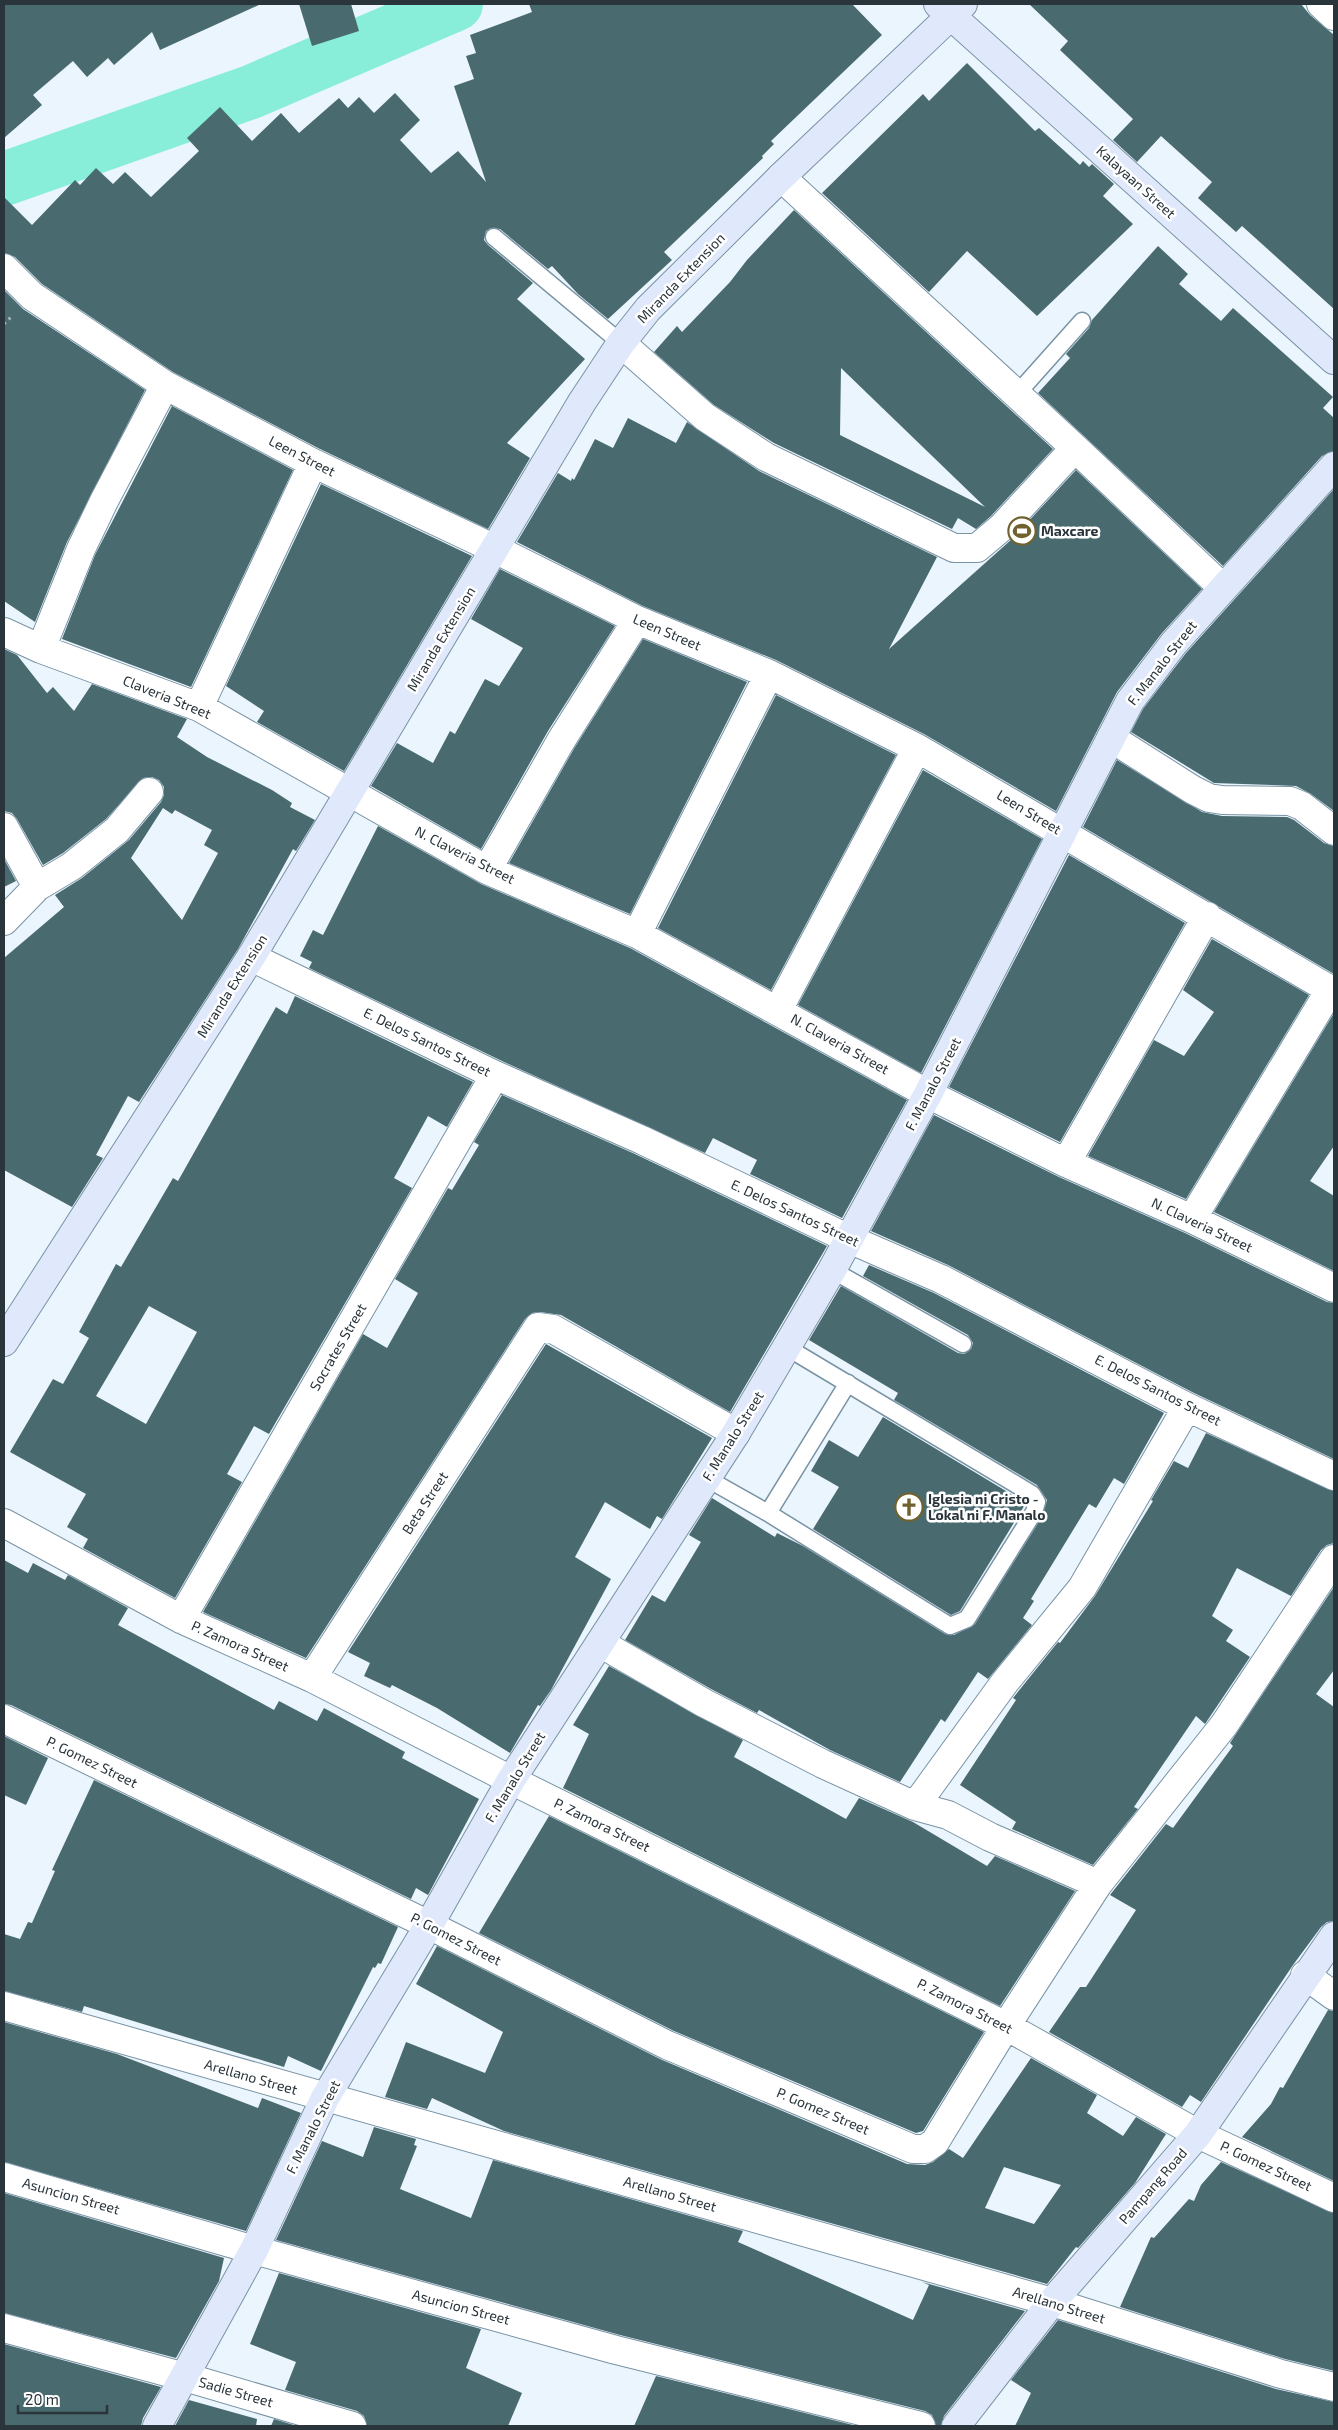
<svg xmlns="http://www.w3.org/2000/svg" width="1338" height="2430" viewBox="0 0 1338 2430" font-family="'Exo 2',sans-serif">
<rect width="100%" height="100%" fill="#eaf5fd"/>
<g fill="none" stroke-linecap="round" stroke-linejoin="round">
<path stroke="#88edd9" stroke-width="54" d="M 4,179 L 251,92 L 456,4"/>
</g>
<path fill="#496a6f" fill-rule="evenodd" d="M 4,4 L 261,4 L 160,50 L 152,32 L 114,65 L 108,58 L 87,77 L 73,61 L 33,95 L 42,105 L 4,138 Z
M 299,4 L 351,4 L 359,31 L 312,46 Z
M 529,4 L 852,4 L 882,35 L 771,141 L 774,144 L 762,156 L 763,158 L 664,252 L 672,260 L 608,319 L 578,294 L 552,266 L 548,269 L 500,229 L 491,228 L 486,231 L 484,240 L 488,245 L 533,283 L 517,299 L 585,359 L 507,443 L 530,458 L 488,529 L 320,449 L 173,372 L 42,284 L 15,257 L 4,253 L 4,197 L 32,225 L 75,180 L 80,185 L 96,168 L 113,184 L 125,172 L 151,197 L 199,151 L 187,138 L 220,107 L 252,141 L 281,113 L 299,133 L 339,98 L 348,108 L 359,97 L 374,113 L 395,93 L 420,120 L 400,140 L 431,173 L 458,151 L 486,182 L 454,86 L 474,79 L 466,56 L 476,53 L 470,35 L 532,12 Z
M 1029,4 L 1301,4 L 1310,15 L 1334,35 L 1334,309 L 1242,226 L 1236,232 L 1198,198 L 1212,182 L 1161,136 L 1137,162 L 1113,140 L 1133,119 L 1060,50 L 1068,41 Z
M 967,63 L 1035,131 L 1039,128 L 1080,165 L 1083,161 L 1089,167 L 1092,164 L 1114,184 L 1103,196 L 1133,224 L 1037,316 L 967,251 L 929,292 L 822,193 L 923,94 L 929,101 Z
M 794,210 L 1053,449 L 991,516 L 976,529 L 958,518 L 952,529 L 774,443 L 714,405 L 654,352 L 677,326 L 682,332 L 730,282 L 747,260 ZM 841,368 L 985,507 L 840,435 Z
M 1158,246 L 1188,274 L 1179,284 L 1221,321 L 1233,308 L 1333,397 L 1323,408 L 1334,418 L 1334,451 L 1322,456 L 1223,566 L 1038,393 L 1070,358 L 1066,354 L 1089,328 L 1092,320 Z
M 4,290 L 23,309 L 145,390 L 67,542 L 35,622 L 4,601 Z
M 172,406 L 293,470 L 191,687 L 62,639 L 95,555 Z
M 628,418 L 676,443 L 687,422 L 759,471 L 937,557 L 889,649 L 1012,539 L 1076,470 L 1202,589 L 1162,633 L 1117,692 L 1056,811 L 924,734 L 776,660 L 643,606 L 517,542 L 558,473 L 571,481 L 572,478 L 574,480 L 595,439 L 613,448 Z
M 321,484 L 472,556 L 344,771 L 257,722 L 264,711 L 226,686 Z
M 1334,489 L 1334,811 L 1311,794 L 1296,786 L 1214,783 L 1131,732 L 1143,709 L 1186,653 Z
M 500,569 L 615,626 L 548,731 L 481,849 L 371,786 L 397,743 L 433,763 L 450,731 L 455,734 L 485,679 L 499,686 L 523,648 L 471,619 Z
M 643,639 L 747,682 L 630,914 L 509,863 L 575,747 Z
M 4,649 L 17,655 L 47,693 L 53,687 L 74,711 L 92,684 L 187,719 L 177,737 L 207,757 L 272,790 L 292,803 L 290,807 L 315,820 L 296,851 L 293,849 L 238,949 L 139,1102 L 128,1096 L 96,1155 L 103,1158 L 72,1207 L 4,1170 L 4,958 L 64,907 L 55,895 L 82,878 L 129,840 L 161,802 L 164,795 L 164,787 L 159,780 L 152,777 L 143,778 L 106,819 L 63,853 L 43,865 L 17,819 L 12,813 L 4,811 ZM 163,808 L 172,814 L 175,810 L 212,830 L 204,845 L 218,853 L 182,920 L 131,858 Z
M 776,695 L 896,755 L 771,990 L 658,928 Z
M 1117,760 L 1202,812 L 1222,816 L 1287,817 L 1294,820 L 1324,843 L 1334,846 L 1334,974 L 1083,827 Z
M 923,770 L 1042,839 L 921,1073 L 798,1005 Z
M 378,826 L 481,884 L 630,948 L 907,1100 L 842,1218 L 750,1174 L 757,1160 L 713,1138 L 705,1153 L 502,1061 L 309,968 L 312,962 L 300,956 L 313,930 L 323,935 Z
M 1069,855 L 1185,923 L 1060,1142 L 949,1087 Z
M 4,859 L 16,881 L 4,887 Z
M 1212,939 L 1309,995 L 1186,1199 L 1088,1156 L 1154,1040 L 1184,1056 L 1214,1012 L 1183,990 Z
M 295,996 L 473,1082 L 447,1127 L 428,1116 L 394,1178 L 412,1188 L 269,1434 L 254,1426 L 227,1474 L 242,1482 L 175,1598 L 83,1548 L 88,1539 L 67,1527 L 86,1494 L 10,1452 L 53,1379 L 63,1384 L 89,1338 L 79,1332 L 116,1264 L 121,1267 L 173,1178 L 178,1181 L 276,1007 L 287,1014 ZM 149,1306 L 197,1332 L 146,1424 L 96,1396 Z
M 1334,1013 L 1334,1146 L 1310,1181 L 1334,1196 L 1334,1271 L 1214,1212 Z
M 502,1095 L 635,1154 L 827,1246 L 730,1412 L 561,1315 L 540,1312 L 532,1313 L 525,1319 L 306,1658 L 203,1612 L 363,1334 L 387,1348 L 418,1293 L 395,1279 L 448,1188 L 452,1190 L 479,1145 L 474,1142 Z
M 934,1115 L 1059,1177 L 1185,1233 L 1327,1302 L 1334,1303 L 1334,1459 L 1194,1393 L 948,1265 L 871,1231 Z
M 869,1265 L 934,1293 L 1164,1413 L 1124,1484 L 1114,1478 L 1096,1508 L 1089,1504 L 1031,1599 L 1034,1601 L 1023,1618 L 1032,1625 L 988,1679 L 978,1672 L 945,1722 L 941,1719 L 900,1782 L 830,1750 L 759,1710 L 757,1713 L 711,1689 L 625,1640 L 652,1595 L 665,1602 L 701,1542 L 689,1535 L 712,1498 L 775,1537 L 777,1533 L 803,1546 L 945,1634 L 954,1635 L 975,1624 L 1042,1517 L 1047,1500 L 1037,1485 L 894,1400 L 898,1393 L 809,1340 L 841,1286 L 958,1353 L 964,1354 L 971,1349 L 973,1343 L 968,1335 L 863,1276 Z
M 546,1344 L 712,1438 L 662,1519 L 657,1516 L 650,1529 L 605,1502 L 575,1557 L 611,1579 L 551,1690 L 540,1706 L 538,1705 L 510,1753 L 437,1708 L 392,1685 L 390,1688 L 364,1676 L 370,1663 L 348,1652 Z
M 883,1417 L 1026,1503 L 960,1611 L 951,1615 L 813,1529 L 839,1487 L 811,1471 L 829,1440 L 858,1457 Z
M 1206,1433 L 1334,1491 L 1334,1543 L 1327,1545 L 1321,1550 L 1291,1596 L 1237,1568 L 1212,1616 L 1233,1630 L 1226,1641 L 1250,1657 L 1205,1724 L 1196,1716 L 1134,1807 L 1138,1809 L 1093,1865 L 1012,1829 L 1016,1822 L 960,1785 L 1016,1700 L 1013,1698 L 1058,1642 L 1060,1643 L 1095,1596 L 1153,1501 L 1151,1500 L 1174,1461 L 1188,1468 Z
M 4,1560 L 28,1573 L 33,1563 L 65,1580 L 68,1575 L 128,1608 L 118,1625 L 274,1710 L 279,1701 L 317,1721 L 324,1708 L 405,1752 L 402,1758 L 479,1799 L 428,1895 L 416,1888 L 411,1899 L 11,1705 L 4,1704 Z
M 1334,1587 L 1334,1670 L 1316,1694 L 1334,1707 L 1334,1921 L 1327,1922 L 1321,1927 L 1293,1965 L 1201,2102 L 1190,2095 L 1182,2107 L 1049,2032 L 1080,1987 L 1086,1987 L 1136,1910 L 1110,1895 L 1166,1824 L 1173,1828 L 1233,1746 L 1230,1743 Z
M 609,1666 L 743,1740 L 734,1757 L 846,1819 L 859,1798 L 913,1822 L 987,1866 L 995,1856 L 1075,1891 L 1000,2006 L 563,1788 L 589,1734 L 573,1725 Z
M 4,1736 L 48,1758 L 26,1805 L 4,1795 Z
M 94,1780 L 398,1927 L 381,1964 L 378,1963 L 375,1968 L 373,1967 L 321,2071 L 288,2056 L 284,2067 L 84,2006 L 82,2012 L 4,1991 L 4,1934 L 20,1939 L 28,1922 L 32,1923 L 55,1871 L 52,1870 Z
M 549,1816 L 984,2032 L 923,2131 L 916,2133 L 674,2031 L 479,1933 Z
M 437,1946 L 660,2059 L 907,2164 L 925,2165 L 933,2162 L 949,2149 L 963,2158 L 1031,2058 L 1097,2095 L 1087,2113 L 1123,2136 L 1136,2117 L 1166,2134 L 1135,2183 L 1078,2248 L 1076,2247 L 1047,2284 L 504,2131 L 432,2098 L 427,2109 L 385,2097 L 406,2042 L 485,2073 L 503,2032 L 416,1984 ZM 1004,2167 L 1061,2185 L 1034,2224 L 985,2208 Z
M 1328,2010 L 1334,2011 L 1334,2181 L 1242,2137 L 1271,2104 L 1280,2087 L 1283,2088 Z
M 4,2022 L 117,2054 L 258,2108 L 262,2098 L 301,2113 L 246,2231 L 4,2162 Z
M 374,2127 L 416,2139 L 414,2145 L 417,2146 L 400,2189 L 471,2218 L 493,2160 L 743,2231 L 738,2242 L 913,2320 L 929,2285 L 922,2282 L 1025,2311 L 944,2416 L 941,2426 L 936,2426 L 932,2415 L 925,2411 L 620,2335 L 276,2240 L 322,2141 L 363,2157 Z
M 1221,2162 L 1334,2213 L 1334,2371 L 1285,2359 L 1120,2307 L 1151,2237 L 1154,2238 L 1189,2199 L 1194,2201 L 1201,2185 Z
M 4,2193 L 224,2258 L 219,2281 L 176,2358 L 4,2313 Z
M 279,2273 L 481,2329 L 466,2368 L 522,2393 L 508,2426 L 367,2426 L 364,2416 L 357,2411 L 285,2390 L 296,2362 L 250,2344 Z
M 1058,2320 L 1276,2389 L 1334,2402 L 1334,2426 L 1015,2426 L 1031,2393 L 1011,2380 Z
M 4,2344 L 161,2387 L 143,2418 L 141,2426 L 4,2426 Z
M 656,2376 L 857,2426 L 634,2426 Z
M 189,2400 L 257,2419 L 256,2426 L 175,2426 Z
M 274,2419 L 297,2426 L 271,2426 Z"/>
<g fill="none" stroke-linecap="round" stroke-linejoin="round">
<g stroke="#7993a4" stroke-width="19">
<path id="lane" d="M 494,237 L 621,343
M 1016,395 L 1082,321
M 832,1270 L 963,1344
M 706,1478 L 768,1513 L 950,1626 L 967,1619 L 1034,1512 L 1037,1502 L 1032,1494 L 788,1348
M 768,1513 L 848,1383"/>
</g>
<g stroke="#7993a4" stroke-width="30">
<path id="street" d="M 1321,4 L 1334,16
M 781,177 L 1075,448 L 1223,588
M 4,268 L 32,296 L 165,385 L 313,463 L 495,549 L 637,620 L 769,674 L 917,748 L 1334,992
M 621,343 L 705,417 L 766,457 L 954,548 L 977,548 L 1002,527 L 1075,448
M 4,632 L 41,649 L 199,707 L 487,870 L 637,934 L 928,1094 L 1066,1163 L 1192,1219 L 1334,1288
M 41,649 L 81,549 L 104,501 L 165,385
M 199,707 L 313,463
M 1111,738 L 1193,790 L 1209,798 L 1222,800 L 1290,801 L 1302,806 L 1334,831
M 4,827 L 37,887
M 487,870 L 562,739 L 637,620
M 4,921 L 37,887 L 72,866 L 117,830 L 149,792
M 637,934 L 769,674
M 251,957 L 495,1075 L 642,1140 L 849,1239 L 941,1279 L 1187,1407 L 1334,1476
M 778,1010 L 917,748
M 1066,1163 L 1207,916
M 1192,1219 L 1330,990
M 4,1523 L 181,1619 L 312,1678 L 511,1780 L 1006,2026 L 1198,2134 L 1334,2198
M 181,1619 L 495,1075
M 600,1643 L 704,1703 L 823,1764 L 915,1806
M 312,1678 L 538,1327 L 553,1329 L 736,1433
M 4,1719 L 429,1925 L 667,2045 L 913,2149 L 925,2149 L 935,2142 L 1006,2026 L 1098,1884 L 1224,1725 L 1334,1559
M 1098,1884 L 990,1837 L 948,1815 L 915,1806 L 1005,1682 L 1082,1588 L 1187,1407
M 1305,1975 L 1334,1996
M 4,2006 L 1052,2302 L 1281,2374 L 1334,2387
M 4,2177 L 254,2250 L 616,2350 L 921,2426
M 4,2328 L 185,2377 L 352,2426"/>
</g>
<g stroke="#7993a4" stroke-width="30">
<path id="secondary" d="M 938,4 L 1334,360
M 4,1342 L 251,957 L 582,402 L 621,343 L 648,309 L 781,177 L 963,4
M 157,2426 L 254,2250 L 325,2098 L 429,1925 L 511,1780 L 736,1433 L 832,1270 L 928,1094 L 1130,701 L 1174,643 L 1334,466
M 956,2426 L 1052,2302 L 1198,2134 L 1334,1936"/>
</g>
<path stroke="#aab5bc" stroke-width="3" stroke-dasharray="2.5 4" stroke-linecap="butt" d="M 4,324 L 12,316"/>
<use href="#lane" stroke="#fff" stroke-width="16"/>
<use href="#street" stroke="#fff" stroke-width="28"/>
<use href="#secondary" stroke="#e0e8fc" stroke-width="28"/>
</g>
<defs>
<g id="stadium-ring" transform="scale(1.4375)"><circle r="9.5" fill="#fff" stroke="#6f622f" stroke-width="1.5"/><path d="M0-5a6.5 5 0 1 0 0 10a6.5 5 0 1 0 0-10ZM-3.5-1.8h7v3.6h-7Z" fill="#6f622f"/></g>
<g id="church-ring" transform="scale(1.4375)"><circle r="9.5" fill="#fff" stroke="#6f622f" stroke-width="1.5"/><path d="M-1.2-6h2.4v3.5h3.3v2.4h-3.3V6h-2.4V-.1h-3.3v-2.4h3.3Z" fill="#6f622f"/></g>
</defs>
<g fill-rule="evenodd">
<use href="#stadium-ring" x="1022" y="531"/>
<use href="#church-ring" x="909" y="1507"/>
</g>
<g text-anchor="middle" stroke-width="5" stroke-linejoin="round" paint-order="stroke">
<g font-size="14" fill="#29343b" stroke="#fff">
<text transform="translate(1136 182) rotate(42)" y="5">Kalayaan Street</text>
<text transform="translate(681 278) rotate(-46)" y="5">Miranda Extension</text>
<text transform="translate(302 456) rotate(27)" y="5">Leen Street</text>
<text transform="translate(667 632) rotate(23)" y="5">Leen Street</text>
<text transform="translate(441 639) rotate(-59)" y="5">Miranda Extension</text>
<text transform="translate(1162 663) rotate(-52)" y="5">F. Manalo Street</text>
<text transform="translate(167 697) rotate(22)" y="5">Claveria Street</text>
<text transform="translate(1029 812) rotate(31)" y="5">Leen Street</text>
<text transform="translate(465 855) rotate(27)" y="5">N. Claveria Street</text>
<text transform="translate(232 986) rotate(-58)" y="5">Miranda Extension</text>
<text transform="translate(427 1042) rotate(26)" y="5">E. Delos Santos Street</text>
<text transform="translate(840 1044) rotate(29)" y="5">N. Claveria Street</text>
<text transform="translate(933 1084) rotate(-62)" y="5">F. Manalo Street</text>
<text transform="translate(795 1213) rotate(25)" y="5">E. Delos Santos Street</text>
<text transform="translate(1202 1225) rotate(25)" y="5">N. Claveria Street</text>
<text transform="translate(338 1347) rotate(-60)" y="5">Socrates Street</text>
<text transform="translate(1158 1390) rotate(27)" y="5">E. Delos Santos Street</text>
<text transform="translate(733 1436) rotate(-58)" y="5">F. Manalo Street</text>
<text transform="translate(425 1503) rotate(-57)" y="5">Beta Street</text>
<text transform="translate(240 1646) rotate(24)" y="5">P. Zamora Street</text>
<text transform="translate(92 1762) rotate(26)" y="5">P. Gomez Street</text>
<text transform="translate(515 1777) rotate(-59)" y="5">F. Manalo Street</text>
<text transform="translate(602 1825) rotate(26)" y="5">P. Zamora Street</text>
<text transform="translate(456 1939) rotate(27)" y="5">P. Gomez Street</text>
<text transform="translate(965 2006) rotate(27)" y="5">P. Zamora Street</text>
<text transform="translate(251 2077) rotate(16)" y="5">Arellano Street</text>
<text transform="translate(823 2111) rotate(23)" y="5">P. Gomez Street</text>
<text transform="translate(313 2127) rotate(-63)" y="5">F. Manalo Street</text>
<text transform="translate(1266 2166) rotate(25)" y="5">P. Gomez Street</text>
<text transform="translate(1153 2186) rotate(-49)" y="5">Pampang Road</text>
<text transform="translate(670 2194) rotate(16)" y="5">Arellano Street</text>
<text transform="translate(71 2196) rotate(16)" y="5">Asuncion Street</text>
<text transform="translate(1059 2305) rotate(17)" y="5">Arellano Street</text>
<text transform="translate(461 2307) rotate(15)" y="5">Asuncion Street</text>
<text transform="translate(236 2392) rotate(16)" y="5">Sadie Street</text>
</g>
<g font-size="14" font-weight="bold" fill="#29343b" stroke="#fff" text-anchor="start">
<text x="1041" y="536">Maxcare</text>
<text x="928" y="1504">Iglesia ni Cristo -<tspan x="928" dy="16">Lokal ni F. Manalo</tspan></text>
</g>
</g>
<rect width="1338" height="2430" fill="none" stroke="#29343b" stroke-width="10"/>
<path d="M18 2405v8h89v-8" fill="none" stroke="#29343b" stroke-width="2.5"/>
<text x="25" y="2405" font-size="15" fill="#29343b" stroke="#ffffff" stroke-width="4" paint-order="stroke">20 m</text>
</svg>
